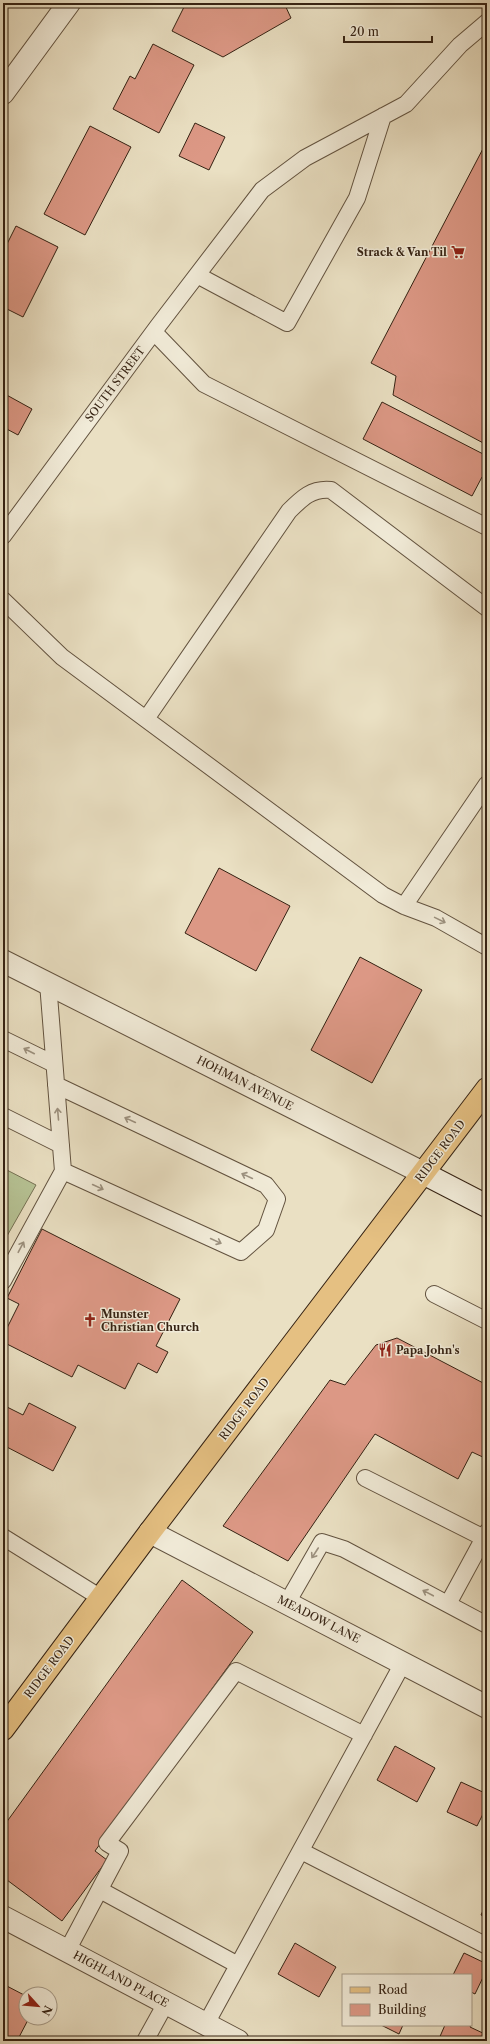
<svg xmlns="http://www.w3.org/2000/svg" width="490" height="2044" viewBox="0 0 490 2044" font-family="'Libre Caslon Text',serif">
<rect width="100%" height="100%" fill="#eae0c3"/>
<filter id="stains"><feTurbulence type="fractalNoise" baseFrequency=".005" numOctaves="4"/><feColorMatrix values="0 0 0 0 .2 0 0 0 0 .09 0 0 0 0 .02 0 0 0 .5 -.17"/></filter>
<radialGradient id="worn" r=".72"><stop offset=".6" stop-color="#630" stop-opacity="0"/><stop offset="1" stop-color="#630" stop-opacity=".3"/></radialGradient>
<path fill="#b6c294" stroke="#767254" d="M 3,1168 L 36,1185 L 3,1243 Z"/>
<path fill="#dc9885" stroke="#352213" d="M 186,3 L 284,3 L 291,18 L 223,57 L 172,31 Z
M 153,44 L 194,65 L 159,133 L 113,109 L 130,76 L 135,79 Z
M 195,123 L 225,137 L 209,170 L 179,156 Z
M 90,126 L 131,147 L 85,235 L 44,214 Z
M 487,141 L 487,445 L 393,395 L 396,376 L 371,363 Z
M 16,226 L 58,247 L 23,317 L 3,307 L 3,252 Z
M 3,393 L 32,409 L 18,435 L 3,427 Z
M 382,402 L 487,456 L 487,479 L 482,477 L 472,496 L 363,439 Z
M 219,868 L 290,906 L 256,971 L 185,933 Z
M 360,957 L 422,990 L 372,1083 L 311,1050 Z
M 42,1229 L 180,1299 L 156,1346 L 168,1352 L 157,1373 L 138,1363 L 125,1389 L 78,1365 L 72,1377 L 3,1342 L 3,1336 L 19,1304 L 7,1298 Z
M 397,1338 L 487,1385 L 487,1459 L 472,1452 L 458,1479 L 375,1434 L 288,1561 L 223,1526 L 330,1380 L 345,1385 L 376,1345 Z
M 29,1403 L 76,1427 L 53,1471 L 3,1445 L 3,1405 L 23,1415 Z
M 182,1580 L 253,1632 L 95,1851 L 107,1860 L 62,1921 L 3,1877 L 3,1827 Z
M 395,1746 L 435,1768 L 417,1802 L 377,1780 Z
M 461,1782 L 487,1794 L 487,1806 L 477,1826 L 447,1812 Z
M 487,1902 L 487,1918 L 481,1915 Z
M 295,1943 L 336,1967 L 319,1997 L 278,1974 Z
M 464,1953 L 487,1964 L 487,1969 L 475,1994 L 471,1992 L 471,1975 L 453,1975 Z
M 3,1984 L 26,1996 L 26,2018 L 29,2018 L 17,2041 L 3,2041 Z
M 381,2025 L 403,2025 L 399,2034 Z
M 445,2025 L 471,2025 L 470,2027 L 487,2035 L 487,2041 L 438,2041 Z"/>
<g fill="none" stroke-linecap="round" stroke-linejoin="round">
<g stroke="#62523f" stroke-width="18">
<path id="service" d="M 197,275 L 287,323 L 357,198 L 383,116
M 154,332 L 204,384 L 487,527
M 3,536 L 158,326 L 262,190 L 305,158 L 406,104 L 460,45 L 487,22
M 3,600 L 62,657 L 383,895 L 404,906 L 436,918 L 487,947
M 146,719 L 289,511 C 302,498 312,488 331,490 L 487,608
M 404,906 L 487,784
M 3,1039 L 54,1064
M 56,1085 L 266,1185 L 277,1199 L 266,1230 L 241,1252 L 63,1171
M 3,1116 L 61,1145
M 3,1281 L 63,1171 L 48,983
M 434,1294 L 487,1321
M 365,1478 L 484,1538
M 3,1537 L 101,1598
M 287,1603 L 322,1542 L 344,1549 L 487,1625
M 448,1604 L 487,1532
M 301,1851 L 487,1946
M 100,1890 L 238,1965
M 67,1951 L 120,1851 L 107,1843 L 236,1671 L 364,1735
M 206,2024 L 403,1663
M 145,2041 L 166,2003"/>
</g>
<g stroke="#62523f" stroke-width="24">
<path id="minor" d="M 3,93 L 69,3
M 150,1532 L 487,1707
M 3,1917 L 238,2041"/>
</g>
<g stroke="#62523f" stroke-width="24">
<path id="tertiary" d="M 3,961 L 423,1173"/>
</g>
<g stroke="#352213" stroke-width="24">
<path id="secondary" d="M 423,1173 L 487,1206"/>
</g>
<g stroke="#352213" stroke-width="24">
<path id="primary" d="M 3,1729 L 150,1532 L 487,1089"/>
</g>
<use href="#service" stroke="#f1ebd8" stroke-width="16"/>
<use href="#minor" stroke="#f1ebd8" stroke-width="22"/>
<use href="#tertiary" stroke="#f1ebd8" stroke-width="22"/>
<use href="#secondary" stroke="#f1ebd8" stroke-width="22"/>
<use href="#primary" stroke="#e5c082" stroke-width="22"/>
</g>
<defs><path id="oneway-shaft" d="M-6 0H5M1.5-3L5.5 0L1.5 3" fill="none" stroke-width="1.6" stroke-linecap="round" stroke-linejoin="round"/></defs>
<g stroke="#9c917f">
<use href="#oneway-shaft" transform="translate(440 920) rotate(26)"/>
<use href="#oneway-shaft" transform="translate(29 1051) rotate(-153)"/>
<use href="#oneway-shaft" transform="translate(58 1114) rotate(-95)"/>
<use href="#oneway-shaft" transform="translate(130 1120) rotate(-155)"/>
<use href="#oneway-shaft" transform="translate(247 1176) rotate(-155)"/>
<use href="#oneway-shaft" transform="translate(98 1187) rotate(25)"/>
<use href="#oneway-shaft" transform="translate(216 1241) rotate(25)"/>
<use href="#oneway-shaft" transform="translate(21 1247) rotate(-62)"/>
<use href="#oneway-shaft" transform="translate(315 1553) rotate(123)"/>
<use href="#oneway-shaft" transform="translate(428 1593) rotate(-152)"/>
</g>
<defs>
<g id="supermarket-bare" transform="scale(1.08)"><path d="M-6-5.5h2.5l.6 2H6L4.5 2H-2.5L-4.4-4H-6ZM-1.5 3.2a1.3 1.3 0 1 0 .1 0ZM3 3.2a1.3 1.3 0 1 0 .1 0Z" fill="#8f2418" stroke="#f1ebd8" stroke-width="2.5" paint-order="stroke"/></g>
<g id="church-bare" transform="scale(1.08)"><path d="M-1.2-6h2.4v3.5h3.3v2.4h-3.3V6h-2.4V-.1h-3.3v-2.4h3.3Z" fill="#8f2418" stroke="#f1ebd8" stroke-width="2.5" paint-order="stroke"/></g>
<g id="restaurant-bare" transform="scale(1.08)"><path d="M-5-6h1v4h1v-4h1v4h1v-4h1v5L-1.5 .5V6h-2V.5L-5-1ZM5-6V6H3V1.5H1.5Q1.5-4 5-6Z" fill="#8f2418" stroke="#f1ebd8" stroke-width="2.5" paint-order="stroke"/></g>
</defs>
<g fill-rule="evenodd">
<use href="#supermarket-bare" x="458" y="252"/>
<use href="#church-bare" x="90" y="1320"/>
<use href="#restaurant-bare" x="385" y="1350"/>
</g>
<g text-anchor="middle" stroke-width="3" stroke-linejoin="round" paint-order="stroke">
<g font-size="11" font-weight="bold" fill="#352213" stroke="#f1ebd8" text-anchor="start">
<text x="447" y="256" text-anchor="end">Strack &amp; Van Til</text>
<text x="101" y="1318">Munster<tspan x="101" dy="13">Christian Church</tspan></text>
<text x="396" y="1354">Papa John's</text>
</g>
<g font-size="11" fill="#352213" stroke="#f1ebd8">
<text transform="translate(115 384) rotate(-53)" y="4">SOUTH STREET</text>
<text transform="translate(245 1083) rotate(27)" y="4">HOHMAN AVENUE</text>
<text transform="translate(440 1151) rotate(-53)" y="4">RIDGE ROAD</text>
<text transform="translate(244 1409) rotate(-53)" y="4">RIDGE ROAD</text>
<text transform="translate(319 1619) rotate(27)" y="4">MEADOW LANE</text>
<text transform="translate(49 1667) rotate(-53)" y="4">RIDGE ROAD</text>
<text transform="translate(121 1979) rotate(28)" y="4">HIGHLAND PLACE</text>
</g>
</g>
<rect width="490" height="2044" fill="none" stroke="#eae0c3" stroke-width="16"/>
<rect x="4" y="4" width="482" height="2036" fill="none" stroke="#352213" stroke-width="2"/>
<rect x="8" y="8" width="474" height="2028" fill="none" stroke="#352213"/>
<rect x="342" y="1974" width="130" height="52" fill="#f1ebd8" stroke="#a69b89"/>
<rect x="350" y="1987" width="20" height="6" fill="#e5c082" stroke="#a69b89"/>
<text x="378" y="1994" font-size="12" fill="#352213">Road</text>
<rect x="350" y="2004" width="20" height="12" fill="#dc9885" stroke="#a69b89"/>
<text x="378" y="2014" font-size="12" fill="#352213">Building</text>
<g transform="translate(38 2006) rotate(117)"><circle r="19" fill="#f1ebd8" stroke="#a69b89"/>
<path d="M0-3L7 15L0 10L-7 15Z" fill="#8f2418"/>
<text y="-6" font-size="11" font-weight="bold" text-anchor="middle" fill="#352213">N</text>
</g>
<path d="M344 36v6h88v-6" fill="none" stroke="#352213" stroke-width="2"/>
<text x="350" y="36" font-size="12" fill="#352213" stroke="#f1ebd8" stroke-width="3" paint-order="stroke">20 m</text>
<rect width="100%" height="100%" filter="url(#stains)"/>
<rect width="100%" height="100%" fill="url(#worn)"/>
</svg>
